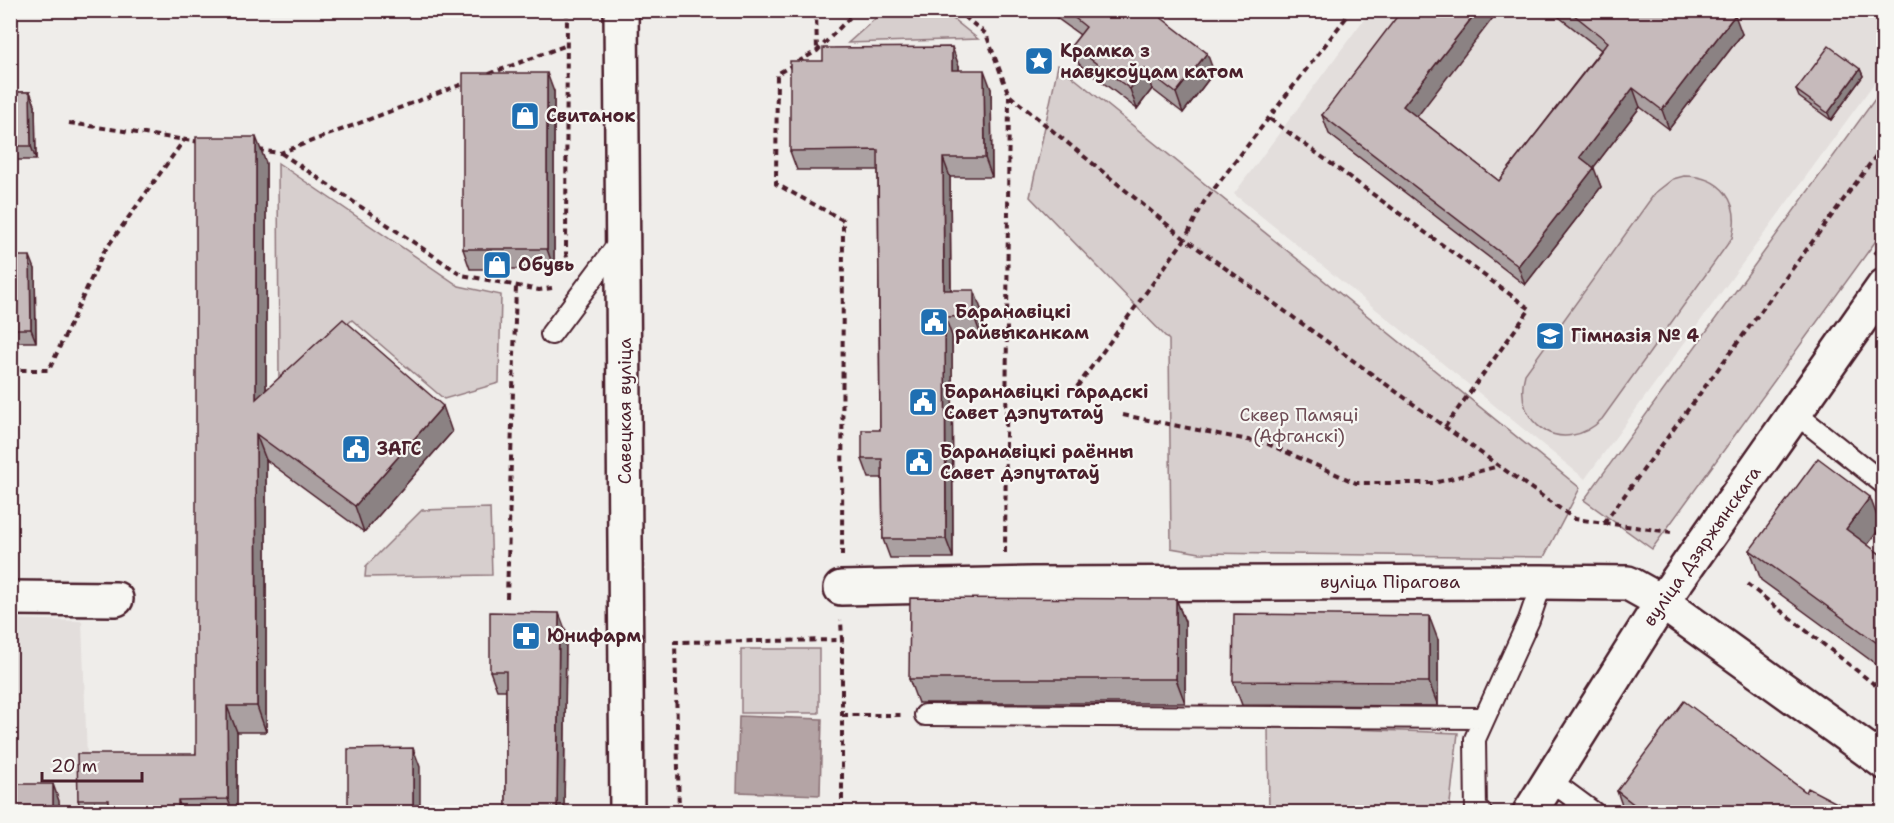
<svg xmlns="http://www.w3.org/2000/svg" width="1894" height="823" viewBox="0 0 1894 823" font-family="'Shantell Sans',sans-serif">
<rect width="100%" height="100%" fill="#efedea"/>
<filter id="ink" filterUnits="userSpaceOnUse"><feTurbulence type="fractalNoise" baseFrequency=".0167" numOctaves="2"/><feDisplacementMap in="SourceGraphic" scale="12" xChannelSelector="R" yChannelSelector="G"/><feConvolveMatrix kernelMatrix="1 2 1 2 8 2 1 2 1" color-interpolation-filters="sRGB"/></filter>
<g filter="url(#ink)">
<path fill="#e3dedc" d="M 1370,11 L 1883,11 L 1883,71 L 1585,479 L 1234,194 Z
M 11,619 L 82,621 L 89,812 L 11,812 Z"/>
<path fill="#d7cfce" stroke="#90777c" stroke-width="1.5" d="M 885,10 L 943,11 L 978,39 L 848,43 Z
M 1058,65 L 1580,488 L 1544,557 L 1200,553 L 1171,548 L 1169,340 L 1030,197 Z
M 1883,88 L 1883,231 L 1652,549 L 1584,500 Z
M 278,163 L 459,286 L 501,295 L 499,383 L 444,399 L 352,320 L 279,384 Z
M 1684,176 C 1722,176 1741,202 1732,238 L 1602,419 C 1564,457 1511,426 1525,374 L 1655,193 L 1673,179 Z
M 490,508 L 492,575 L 365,577 L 366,566 L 422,510 Z
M 741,649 L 819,649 L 819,713 L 741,713 Z
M 1268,726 L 1458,733 L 1449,812 L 1269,812 Z"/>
<path fill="#b4a4a5" stroke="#8a6f74" stroke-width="1.5" d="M 739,716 L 822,719 L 820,795 L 737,792 Z"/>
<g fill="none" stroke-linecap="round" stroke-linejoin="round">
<g stroke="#4a1f2b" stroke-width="24">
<path id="service" d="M 551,334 L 622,239
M 1795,413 L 1884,484
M 925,715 L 1484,718
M 1549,782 L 1566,792 L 1593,812
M 1481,812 L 1476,810 L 1475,739 L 1529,620 L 1542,582"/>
</g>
<g stroke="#4a1f2b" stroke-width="38">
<path id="minor" d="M 841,588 L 1032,584 L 1542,582 L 1628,583 L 1662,602 L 1884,762
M 10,598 L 116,599
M 1530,812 L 1662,602 L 1884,286"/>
</g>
<g stroke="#4a1f2b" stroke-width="38">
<path id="secondary" d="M 621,10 L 627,812"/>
</g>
<path stroke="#4a1f2b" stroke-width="4" stroke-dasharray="6 4.5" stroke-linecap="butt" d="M 567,10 L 566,253 L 569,267
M 816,10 L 817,51
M 956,10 L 986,34 L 1009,95 L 1185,239 L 1499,466 L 1575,519 L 1671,532
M 489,74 L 567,45
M 1270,119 L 1530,309 L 1445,427
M 69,123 L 200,142
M 258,150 L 280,153 L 468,82
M 281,153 L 462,275 L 539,290 L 552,288
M 1875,254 L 1884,243
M 10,370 L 49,370 L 103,253 L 184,140
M 1077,387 L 1185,239 L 1204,202 L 1352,10
M 1123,415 L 1268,444 L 1356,483 L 1434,483 L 1499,466
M 1604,523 L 1884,145
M 1005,553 L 1009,96
M 842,556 L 843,220 L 776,184 L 777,74 L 817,51 L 857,10
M 1747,584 L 1884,692
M 507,598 L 516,286
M 842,715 L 901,715
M 679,812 L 675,642 L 842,640 L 841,620
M 770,812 L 770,807 L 842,807 L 842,640"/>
<use href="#service" stroke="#f6f6f2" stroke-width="20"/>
<use href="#minor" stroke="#f6f6f2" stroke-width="33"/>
<use href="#secondary" stroke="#f6f6f2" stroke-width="33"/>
</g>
<path fill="#aaa0a1" stroke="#4a1f2b" stroke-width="1.5" d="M 1052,10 L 1151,10 L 1214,72 L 1183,113 L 1152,89 L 1137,109 L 1079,64 L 1072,45 L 1080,35 L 1054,16 Z
M 1550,10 L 1729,10 L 1742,34 L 1669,129 L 1640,107 L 1593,168 L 1601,187 L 1525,285 L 1329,134 L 1322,115 L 1417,117 L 1499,181 L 1601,50 Z
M 959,66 L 959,70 L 991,89 L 992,177 L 950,177 L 951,290 L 981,309 L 981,336 L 952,336 L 953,558 L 890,558 L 883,539 L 882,478 L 869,478 L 862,459 L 880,430 L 878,170 L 797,170 L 790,151 Z
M 1860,69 L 1863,76 L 1831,120 L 1799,97 L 1796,90 Z
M 10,92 L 30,92 L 35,105 L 36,160 L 14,160 L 14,256 L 35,269 L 36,342 L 10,342 Z
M 554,92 L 554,269 L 470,269 L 463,249 Z
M 266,163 L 266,391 L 452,432 L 364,532 L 266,460 L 266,732 L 237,732 L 237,813 L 82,813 L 78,800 L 196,754 Z
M 1884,410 L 1884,437 L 1877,419 Z
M 1881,527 L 1867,545 L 1884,557 L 1884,670 L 1761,580 L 1750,550 Z
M 1176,599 L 1185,622 L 1185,703 L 918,703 L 909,679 Z
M 566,632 L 564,813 L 506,813 L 506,690 L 497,690 L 490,671 Z
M 1438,640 L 1438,706 L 1242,705 L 1233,681 Z
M 1617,791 L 1806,792 L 1856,813 L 1626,813 L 1624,811 Z"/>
<path fill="#8b8283" stroke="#4a1f2b" stroke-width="1.5" d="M 1478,10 L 1499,10 L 1410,126 L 1403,106 Z
M 1735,15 L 1742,34 L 1669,129 L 1662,110 Z
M 952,47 L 959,66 L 959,89 L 952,70 Z
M 1207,53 L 1214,72 L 1183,113 L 1176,93 Z
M 1145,69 L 1152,89 L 1137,109 L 1130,89 Z
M 1860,69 L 1863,76 L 1831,120 L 1828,113 Z
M 984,70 L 991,89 L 992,177 L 985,158 Z
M 547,73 L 554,92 L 554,269 L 547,249 Z
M 1633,88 L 1640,107 L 1587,176 L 1580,157 Z
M 30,92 L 35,105 L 36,160 L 31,146 Z
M 256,137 L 266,163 L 266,425 L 256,399 Z
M 10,150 L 14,160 L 14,269 L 10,259 Z
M 943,158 L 950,177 L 951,309 L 944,290 Z
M 1594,168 L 1601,187 L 1525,285 L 1518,266 Z
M 30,256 L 35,269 L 36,342 L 31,329 Z
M 974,290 L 981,309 L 981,336 L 974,316 Z
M 945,317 L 952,336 L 953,558 L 946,539 Z
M 443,406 L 452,432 L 364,532 L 355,506 Z
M 256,434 L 266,460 L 266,732 L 257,706 Z
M 1870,497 L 1881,527 L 1857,559 L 1846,529 Z
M 1176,599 L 1185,622 L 1185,703 L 1176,679 Z
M 559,613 L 566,632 L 564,813 L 557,813 Z
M 1429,616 L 1438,640 L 1438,706 L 1429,682 Z
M 227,706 L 237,732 L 237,813 L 233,813 L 228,799 Z
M 413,748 L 420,767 L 420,813 L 413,813 Z
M 53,784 L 59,801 L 60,813 L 53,813 Z
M 178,800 L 183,813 L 178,813 Z"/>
<path fill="#c6babb" stroke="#4a1f2b" stroke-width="1.5" d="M 1065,10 L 1151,10 L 1207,53 L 1176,93 L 1145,69 L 1130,89 L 1072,45 L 1086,27 Z
M 1402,10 L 1478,10 L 1403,106 L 1499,181 L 1608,42 L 1568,10 L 1729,10 L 1735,15 L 1662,110 L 1633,88 L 1580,157 L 1594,168 L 1518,266 L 1322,115 Z
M 1829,46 L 1860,69 L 1828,113 L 1796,90 Z
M 952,47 L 952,70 L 984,70 L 985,158 L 943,158 L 944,290 L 974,290 L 974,316 L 945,317 L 946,539 L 883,539 L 882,459 L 862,459 L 862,430 L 880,430 L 878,150 L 790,151 L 790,61 L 823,61 L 823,48 Z
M 463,73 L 547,73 L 547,249 L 463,249 Z
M 10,92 L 30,92 L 31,146 L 10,146 Z
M 196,137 L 256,137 L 256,399 L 343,319 L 443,406 L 355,506 L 256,434 L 257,706 L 227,706 L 228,799 L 178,800 L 178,813 L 109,813 L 109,800 L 78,800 L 77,754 L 196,754 Z
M 10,256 L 30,256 L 31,329 L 10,329 Z
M 1884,410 L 1884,424 L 1877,419 Z
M 1818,458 L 1870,497 L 1846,529 L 1884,557 L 1884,648 L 1750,550 Z
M 910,598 L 1176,599 L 1176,679 L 909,679 Z
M 490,612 L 559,613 L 557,813 L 506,813 L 506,671 L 490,671 Z
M 1234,614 L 1429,616 L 1429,682 L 1233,681 Z
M 1684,701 L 1806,792 L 1808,788 L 1856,813 L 1645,813 L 1617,791 Z
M 413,748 L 413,813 L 348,813 L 348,749 Z
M 10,784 L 53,784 L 53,813 L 10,813 Z"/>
</g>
<defs>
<g id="sight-square" transform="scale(1.5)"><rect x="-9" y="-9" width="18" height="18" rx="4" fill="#1f6fb2" stroke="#f6f6f2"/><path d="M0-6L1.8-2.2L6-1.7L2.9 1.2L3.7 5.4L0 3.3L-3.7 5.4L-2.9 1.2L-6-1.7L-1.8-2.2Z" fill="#fff"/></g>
<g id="shop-square" transform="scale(1.5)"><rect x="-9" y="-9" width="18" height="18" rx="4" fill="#1f6fb2" stroke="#f6f6f2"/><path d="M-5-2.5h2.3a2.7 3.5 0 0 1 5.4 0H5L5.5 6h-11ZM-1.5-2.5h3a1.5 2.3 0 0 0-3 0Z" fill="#fff"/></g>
<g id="civic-square" transform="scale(1.5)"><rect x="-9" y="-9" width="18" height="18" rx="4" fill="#1f6fb2" stroke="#f6f6f2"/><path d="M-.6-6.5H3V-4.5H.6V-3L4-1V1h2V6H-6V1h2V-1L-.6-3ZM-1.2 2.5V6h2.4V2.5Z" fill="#fff"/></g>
<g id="school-square" transform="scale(1.5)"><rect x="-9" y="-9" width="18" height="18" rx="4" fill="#1f6fb2" stroke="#f6f6f2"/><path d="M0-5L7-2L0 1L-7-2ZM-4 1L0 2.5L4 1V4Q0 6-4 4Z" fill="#fff"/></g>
<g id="pharmacy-square" transform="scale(1.5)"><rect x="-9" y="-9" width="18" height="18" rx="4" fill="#1f6fb2" stroke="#f6f6f2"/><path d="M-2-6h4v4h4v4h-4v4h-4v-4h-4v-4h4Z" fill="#fff"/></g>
</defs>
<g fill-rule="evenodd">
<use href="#sight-square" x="1039" y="61"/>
<use href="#shop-square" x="525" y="116"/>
<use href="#shop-square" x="497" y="265"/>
<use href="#civic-square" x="934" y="322"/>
<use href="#school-square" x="1550" y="336"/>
<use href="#civic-square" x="923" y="402"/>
<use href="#civic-square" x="356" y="449"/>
<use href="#civic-square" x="919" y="462"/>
<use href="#pharmacy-square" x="526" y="636"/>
</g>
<g text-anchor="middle" stroke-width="4.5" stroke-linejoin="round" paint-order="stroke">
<g font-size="18" font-weight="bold" fill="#4a1f2b" stroke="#f6f6f2" text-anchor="start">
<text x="1060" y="57">Крамка з<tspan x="1060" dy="21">навукоўцам катом</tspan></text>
<text x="546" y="122">Свитанок</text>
<text x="518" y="271">Обувь</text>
<text x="955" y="318">Баранавіцкі<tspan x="955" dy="21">райвыканкам</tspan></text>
<text x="1571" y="342">Гімназія № 4</text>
<text x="944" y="398">Баранавіцкі гарадскі<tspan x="944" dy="21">Савет дэпутатаў</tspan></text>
<text x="377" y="455">ЗАГС</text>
<text x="940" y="458">Баранавіцкі раённы<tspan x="940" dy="21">Савет дэпутатаў</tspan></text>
<text x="547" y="642">Юнифарм</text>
</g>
<g font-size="18" fill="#4a1f2b" stroke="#f6f6f2">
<text transform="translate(625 411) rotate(-90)" y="6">Савецкая вуліца</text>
<text transform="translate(1702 546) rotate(-55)" y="6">вуліца Дзяржынскага</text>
<text x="1390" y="588">вуліца Пірагова</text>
</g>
<g font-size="18" fill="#6d4b54" stroke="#f6f6f2">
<text x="1299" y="421">Сквер Памяці<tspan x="1299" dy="21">(Афганскі)</tspan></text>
</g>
</g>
<rect width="1894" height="823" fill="none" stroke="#f6f6f2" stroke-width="36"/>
<rect x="18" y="18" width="1858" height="787" fill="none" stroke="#4a1f2b" stroke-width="2" filter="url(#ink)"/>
<path d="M42 772v9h100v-9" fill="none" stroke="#4a1f2b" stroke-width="3"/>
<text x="51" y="772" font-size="18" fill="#4a1f2b" stroke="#f6f6f2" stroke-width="4.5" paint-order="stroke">20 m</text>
</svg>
